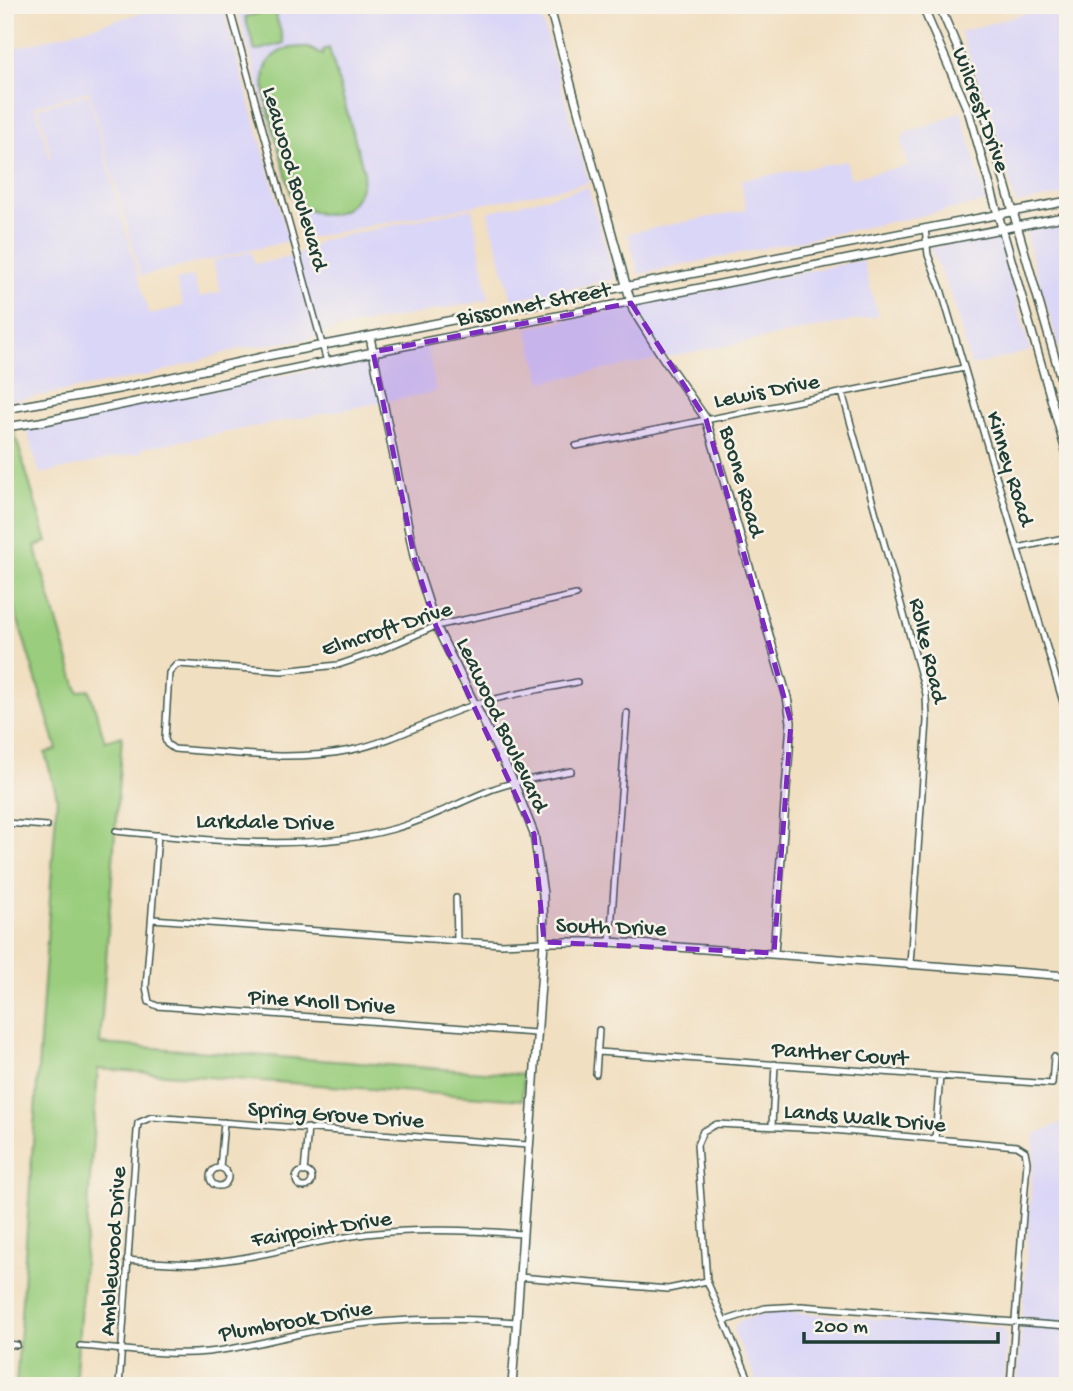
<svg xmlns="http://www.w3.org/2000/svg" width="1073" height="1391" viewBox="0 0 1073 1391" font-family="'Gochi Hand',sans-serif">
<rect width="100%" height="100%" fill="#f7f3e8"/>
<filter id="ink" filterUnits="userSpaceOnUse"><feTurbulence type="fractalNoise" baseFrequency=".0143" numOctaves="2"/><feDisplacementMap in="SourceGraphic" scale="14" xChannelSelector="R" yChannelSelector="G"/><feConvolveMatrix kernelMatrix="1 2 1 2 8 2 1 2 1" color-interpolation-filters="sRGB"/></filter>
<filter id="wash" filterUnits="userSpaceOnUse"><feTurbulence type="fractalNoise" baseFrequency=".00686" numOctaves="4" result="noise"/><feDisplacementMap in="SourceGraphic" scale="28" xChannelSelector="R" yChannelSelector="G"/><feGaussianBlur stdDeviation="1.57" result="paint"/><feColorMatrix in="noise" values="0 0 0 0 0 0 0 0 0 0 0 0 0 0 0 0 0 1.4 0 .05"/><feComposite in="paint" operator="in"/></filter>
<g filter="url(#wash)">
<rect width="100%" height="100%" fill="#f1dfc1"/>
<path fill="#dad6f7" d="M 170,5 L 222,5 L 289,241 L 141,276 L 89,91 L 35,106 L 50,158 L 52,157 L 38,108 L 88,94 L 149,315 L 183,306 L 176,280 L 193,276 L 199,297 L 221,292 L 213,261 L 251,252 L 255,264 L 290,257 L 313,248 L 319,241 L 472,208 L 489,300 L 337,329 L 307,339 L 238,349 L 150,375 L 5,402 L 5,51 Z
M 236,5 L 538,5 L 589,183 L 303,239 Z
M 1055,5 L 1068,5 L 1068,194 L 1016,204 L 993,118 L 960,32 Z
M 961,111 L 987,202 L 639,274 L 628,233 L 746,210 L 741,180 L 847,161 L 850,178 L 908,166 L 902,142 L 905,133 L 934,124 Z
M 588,187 L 615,279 L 512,300 L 488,212 Z
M 1068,221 L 1068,378 L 1024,230 Z
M 999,233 L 1030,351 L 971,366 L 953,300 L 930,248 Z
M 863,260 L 878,316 L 542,382 L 527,328 Z
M 427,346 L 436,392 L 143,448 L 142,452 L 40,474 L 26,428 Z
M 1068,1120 L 1068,1386 L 1017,1386 L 1035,1134 Z
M 783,1312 L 1003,1328 L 1007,1334 L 1004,1386 L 758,1386 L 734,1332 L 735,1326 L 738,1322 L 764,1314 Z"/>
<path fill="#9acd7d" stroke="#5c8558" stroke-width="2" d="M 274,9 L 284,43 L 255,51 L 245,17 Z
M 306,47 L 323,55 L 323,50 L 329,48 L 364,172 C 360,217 320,229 291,195 C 286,174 280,153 274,132 C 265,96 247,46 306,47 Z
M 14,431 L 47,542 L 35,546 L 78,692 L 89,689 L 105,741 L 122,736 L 100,1044 L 524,1075 L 522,1100 L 98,1069 L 75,1386 L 16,1386 L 57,797 L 45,753 L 57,749 L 5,577 L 5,433 Z"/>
</g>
<g filter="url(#ink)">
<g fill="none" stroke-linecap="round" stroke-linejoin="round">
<g stroke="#3e5549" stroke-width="8">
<path id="street" d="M 229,6 L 327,362
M 925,228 L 928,255 L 941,289 L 1068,719
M 842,392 L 926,694 L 927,721 L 910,964
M 576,446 L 964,368
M 1018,548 L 1068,537
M 576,595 L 436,626 L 376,652 L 338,665 L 282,671 L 177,664 L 169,673 L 165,739 L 167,744 L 174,749 C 232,753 293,762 351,750 C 395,741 434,717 477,704 C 509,694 544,689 577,682
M 5,823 L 47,826
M 116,831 C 206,840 306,853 393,829 C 428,820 459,802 493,789 C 517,780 545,777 571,771
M 158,835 L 146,987 L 149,1002 L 157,1006 L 536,1033
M 456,898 L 457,940
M 152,919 L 501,944 L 544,942
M 610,942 L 627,713
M 598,1052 L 1052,1084 L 1054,1057
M 596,1074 L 599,1030
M 772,1126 L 775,1064
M 935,1139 L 940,1076
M210 1177a9 9 0 1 1 18 0a9 9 0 1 1-18 0Z
M 220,1168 L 224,1122
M296 1179a8 8 0 1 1 16 0a8 8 0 1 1-16 0Z
M 304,1172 L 308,1128
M 127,1260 C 152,1262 177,1265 202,1263 C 257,1259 311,1241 366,1234 C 418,1228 469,1230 522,1234
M 519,1277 L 668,1289 L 707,1281
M 724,1321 L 765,1308 L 801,1306 L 1068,1326
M 5,1344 L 17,1345
M 80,1346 C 122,1349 166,1356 208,1352 C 247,1348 285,1336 324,1329 C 388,1318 452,1317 516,1322
M 119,1386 L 137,1131 L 138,1123 L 152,1117 L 528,1145
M 752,1386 L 707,1281 L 697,1145 L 703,1131 L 717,1124 L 820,1129 L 1017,1146 L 1025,1151 L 1027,1162 L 1010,1386"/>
</g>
<g stroke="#3e5549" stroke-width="10">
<path id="secondary" d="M 549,5 L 633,310 L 666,362 L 706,419 L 787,697 L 791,722 L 774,953
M 922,5 L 969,113 L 1068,458
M 939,5 L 983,107 L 1068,403
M 370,337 L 415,561 L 436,626 L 514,783 L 534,834 L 543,894 L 544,942 L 512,1386
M 5,409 L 118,389 L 267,356 L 1068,201
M 5,427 L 40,422 L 373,352 L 1068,216
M 544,942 L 610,942 L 1068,976"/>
</g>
<use href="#street" stroke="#fff" stroke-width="5"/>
<use href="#secondary" stroke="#fff" stroke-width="7"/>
</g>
</g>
<path fill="#7b2cbf" fill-opacity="0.2" stroke="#7b2cbf" stroke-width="5" stroke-dasharray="14 9" stroke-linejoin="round" d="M 631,303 L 706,419 L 791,722 L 774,953 L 544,942 L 534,834 L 436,626 L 415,561 L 373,352 Z"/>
<g text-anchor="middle" stroke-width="5" stroke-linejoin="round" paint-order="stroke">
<g font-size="23" fill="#1f3d34" stroke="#f7f3e8">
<text transform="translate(983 109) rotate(70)" y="8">Wilcrest Drive</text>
<text transform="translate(297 178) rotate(74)" y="8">Leawood Boulevard</text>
<text transform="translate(533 302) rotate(-11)" y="8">Bissonnet Street</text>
<text transform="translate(766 389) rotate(-11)" y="8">Lewis Drive</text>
<text transform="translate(1012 468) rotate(73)" y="8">Kinney Road</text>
<text transform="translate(744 481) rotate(74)" y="8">Boone Road</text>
<text transform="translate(386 627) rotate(-18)" y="8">Elmcroft Drive</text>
<text transform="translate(930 650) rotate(77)" y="8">Rolke Road</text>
<text transform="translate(504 724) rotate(65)" y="8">Leawood Boulevard</text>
<text transform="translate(265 820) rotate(1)" y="8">Larkdale Drive</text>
<text transform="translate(611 925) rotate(2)" y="8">South Drive</text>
<text transform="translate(322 1000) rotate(4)" y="8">Pine Knoll Drive</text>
<text transform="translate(840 1052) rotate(4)" y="8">Panther Court</text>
<text transform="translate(336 1113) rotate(4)" y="8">Spring Grove Drive</text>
<text transform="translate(865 1116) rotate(5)" y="8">Lands Walk Drive</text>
<text transform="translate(321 1227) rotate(-9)" y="8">Fairpoint Drive</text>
<text transform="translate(111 1251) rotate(-86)" y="8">Amblewood Drive</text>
<text transform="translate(295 1319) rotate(-10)" y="8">Plumbrook Drive</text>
</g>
</g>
<rect width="1073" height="1391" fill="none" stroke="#f7f3e8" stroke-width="28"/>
<path d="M804 1332v10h194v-10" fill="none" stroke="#1f3d34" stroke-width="3.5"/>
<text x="814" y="1332" font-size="21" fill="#1f3d34" stroke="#f7f3e8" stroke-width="5" paint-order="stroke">200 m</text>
</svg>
